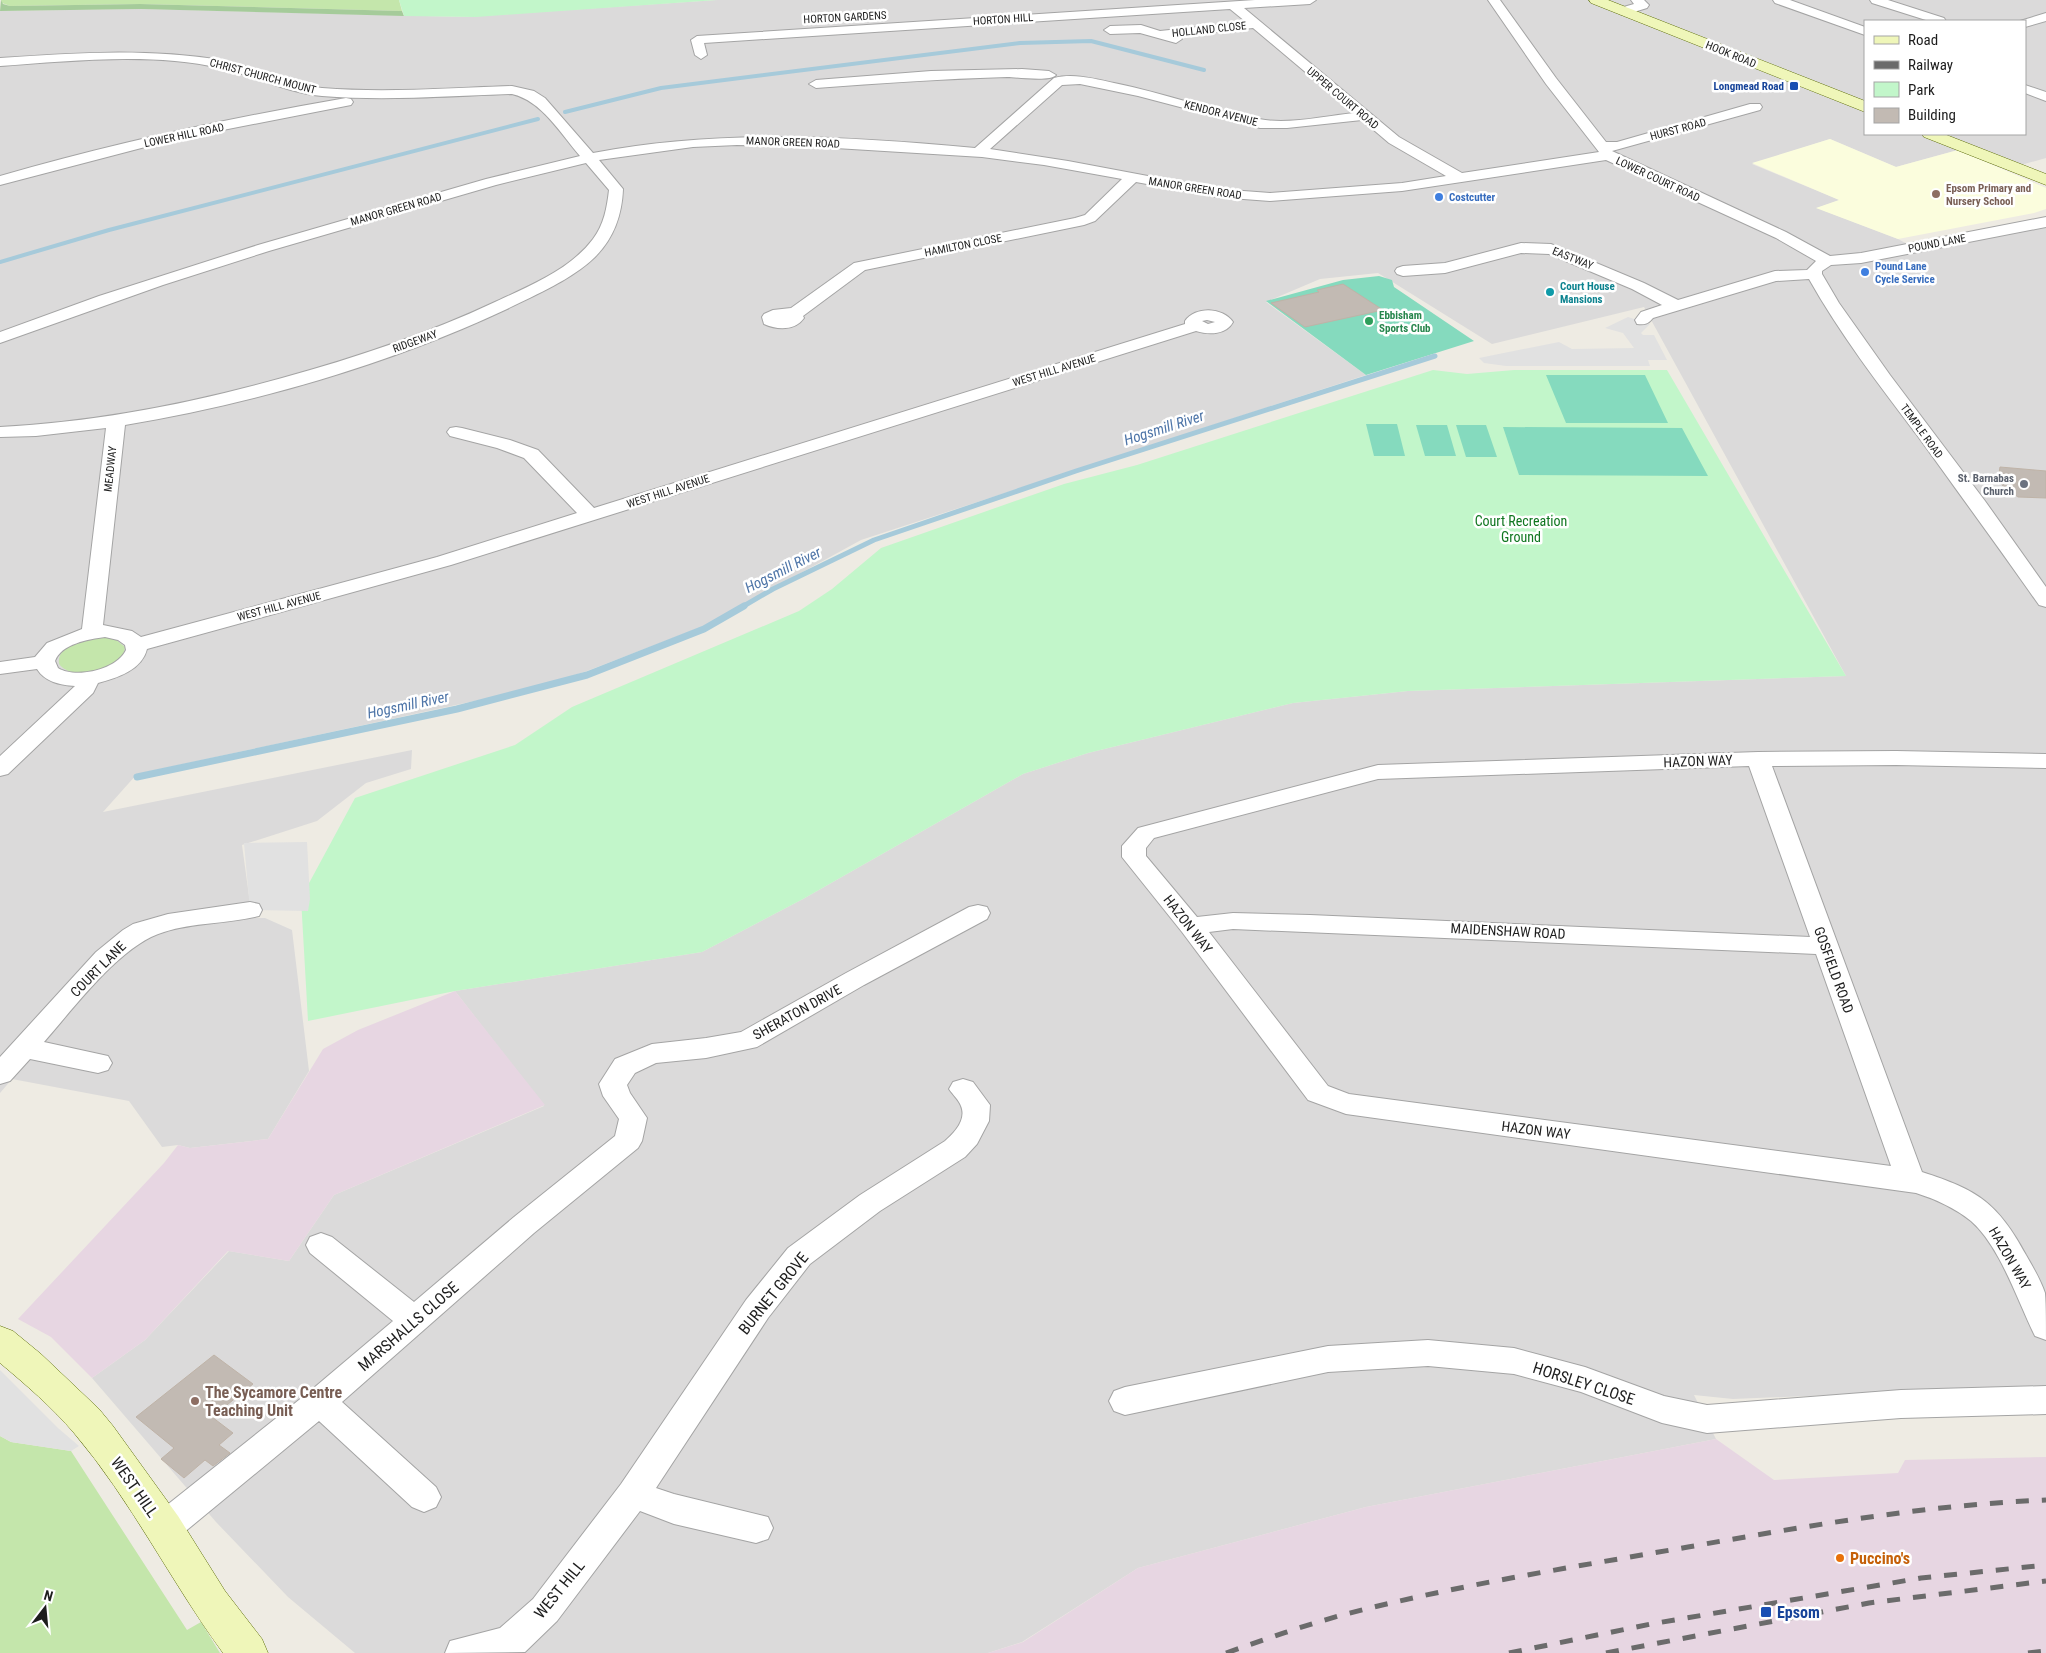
<svg xmlns="http://www.w3.org/2000/svg" width="2046" height="1653" viewBox="0 0 2046 1653" font-family="'Roboto Condensed',sans-serif">
<rect width="100%" height="100%" fill="#eeebe3"/>
<path fill="#dbdada" fill-rule="evenodd" d="M 717,0 L 2046,0 L 2046,158 L 2021,165 L 1958,150 L 1896,167 L 1830,139 L 1752,164 L 1840,200 L 1817,208 L 1898,239 L 1922,252 L 2046,226 L 2046,1386 L 1733,1399 L 1694,1395 L 1716,1439 L 1366,1507 L 1138,1568 L 1022,1642 L 988,1653 L 355,1653 L 288,1597 L 216,1522 L 92,1378 L 145,1340 L 229,1251 L 289,1261 L 334,1195 L 544,1106 L 455,991 L 702,952 L 803,899 L 1023,774 L 1088,753 L 1293,703 L 1408,691 L 1846,676 L 1644,307 L 1492,344 L 1378,273 L 1320,279 L 1266,302 L 1366,375 L 861,540 L 704,626 L 587,671 L 534,688 L 137,774 L 103,812 L 412,750 L 411,769 L 366,783 L 317,821 L 242,845 L 252,918 L 265,918 L 292,930 L 309,1071 L 268,1139 L 190,1148 L 178,1145 L 162,1147 L 129,1101 L 12,1079 L 0,1093 L 0,11 L 141,9 L 465,17 ZM 1865,21 L 2025,21 L 2025,134 L 1865,134 Z"/>
<path fill="#e7d6e2" d="M 455,991 L 545,1105 L 334,1195 L 289,1261 L 228,1251 L 145,1340 L 92,1378 L 51,1337 L 18,1319 L 164,1163 L 178,1145 L 190,1148 L 268,1139 L 323,1049 L 358,1030 Z
M 1716,1439 L 1774,1480 L 1898,1473 L 1905,1460 L 2046,1457 L 2046,1653 L 988,1653 L 1023,1642 L 1138,1568 L 1366,1507 Z"/>
<path fill="#fbfddd" d="M 1830,139 L 1896,167 L 1958,150 L 2046,188 L 2046,209 L 2034,213 L 1898,239 L 1816,208 L 1839,200 L 1752,163 Z"/>
<path fill="#c4e6ab" d="M 1,0 L 399,0 L 402,11 L 140,4 L 10,6 L 2,3 Z
M 106,637 L 115,639 L 125,647 C 123,671 73,683 59,664 C 56,643 91,638 106,637 Z
M 0,1436 L 11,1442 L 71,1451 L 187,1630 L 201,1622 L 220,1653 L 0,1653 Z"/>
<path fill="#a5cb9a" d="M 1,0 L 3,4 L 10,6 L 140,4 L 402,11 L 404,16 L 141,9 L 0,11 Z"/>
<path fill="#c2f6ca" d="M 399,0 L 717,0 L 476,17 L 404,16 Z
M 1433,370 L 1467,374 L 1514,370 L 1667,370 L 1846,676 L 1408,691 L 1293,703 L 1088,753 L 1023,774 L 803,899 L 702,952 L 455,991 L 308,1021 L 301,898 L 355,798 L 515,745 L 572,707 L 799,611 L 832,589 L 881,548 L 1064,484 L 1137,465 Z"/>
<path fill="#85dabe" d="M 1379,276 L 1392,280 L 1394,287 L 1474,341 L 1366,375 L 1266,301 L 1343,280 Z
M 1546,375 L 1645,375 L 1668,423 L 1566,423 Z
M 1366,424 L 1397,424 L 1405,456 L 1374,456 Z
M 1416,425 L 1447,425 L 1456,456 L 1425,456 Z
M 1456,425 L 1486,425 L 1497,457 L 1466,457 Z
M 1503,427 L 1682,428 L 1708,476 L 1519,475 Z"/>
<path fill="#e1e1e1" d="M 1628,317 L 1650,324 L 1641,333 L 1643,335 L 1654,335 L 1667,360 L 1648,360 L 1650,366 L 1506,366 L 1484,363 L 1479,358 L 1559,342 L 1572,349 L 1634,348 L 1623,333 L 1605,328 Z
M 307,842 L 310,899 L 308,911 L 250,910 L 244,843 Z
M 0,1370 L 58,1428 L 79,1446 L 71,1451 L 11,1442 L 0,1436 Z"/>
<g fill="none" stroke-linecap="round" stroke-linejoin="round">
<path stroke="#a6cada" stroke-width="4" d="M 565,112 L 661,88 L 1020,43 L 1091,41 L 1204,70
M 0,262 L 109,230 L 538,119"/>
<path stroke="#a6cada" stroke-width="5" d="M 742,607 L 773,589 L 874,540 L 1076,471 L 1435,356"/>
<path stroke="#a6cada" stroke-width="7" d="M 137,777 L 457,709 L 587,675 L 704,629 L 744,606"/>
</g>
<path fill="#c2bab3" stroke="#bfb3a7" d="M 1343,284 L 1383,310 L 1305,327 L 1271,303 L 1319,292 L 1317,290 Z
M 2000,467 L 2046,471 L 2046,498 L 2018,497 L 2002,485 L 1998,479 Z
M 214,1355 L 253,1384 L 212,1417 L 233,1433 L 219,1445 L 230,1453 L 213,1466 L 205,1460 L 184,1478 L 161,1459 L 174,1448 L 136,1417 Z"/>
<g fill="none" stroke-linecap="round" stroke-linejoin="round">
<g stroke="#a4a4a4" stroke-width="2">
<path id="street" d="M 1255,0 L 1316,0 L 1310,4 L 1244,8 L 1399,137 L 1462,173 L 1599,152 L 1546,84 L 1488,0 L 1500,0 L 1556,78 L 1606,142 L 1617,142 L 1750,104 L 1760,104 L 1762,107 L 1760,110 L 1612,151 L 1786,232 L 1830,256 L 1861,253 L 2046,217 L 2046,227 L 1861,263 L 1831,265 L 1822,271 L 1822,274 L 1839,303 L 1890,375 L 1985,501 L 2046,587 L 2046,607 L 2039,605 C 1999,548 1958,492 1917,435 C 1879,385 1840,334 1809,279 L 1776,281 L 1653,318 C 1648,324 1645,325 1637,324 L 1635,320 L 1641,312 L 1662,305 L 1632,289 L 1549,254 L 1521,253 L 1445,273 L 1403,276 L 1397,274 L 1395,271 L 1397,268 L 1403,266 L 1445,263 L 1521,243 L 1551,244 L 1644,283 L 1678,300 L 1775,271 L 1807,270 L 1816,261 L 1776,238 L 1606,160 L 1402,191 L 1270,201 L 1217,197 L 1136,182 L 1095,221 L 1084,225 L 865,270 L 803,316 L 804,318 C 795,331 777,330 764,324 L 762,317 L 764,314 L 773,310 L 791,308 L 854,263 L 1075,218 L 1085,215 L 1122,179 L 1044,165 L 982,157 L 803,146 L 737,145 L 693,147 L 599,160 L 623,189 C 622,215 614,238 595,257 C 571,280 537,294 507,309 C 390,364 253,404 125,425 L 103,625 L 132,631 L 141,637 L 437,557 L 577,513 L 524,458 L 497,448 L 450,436 L 447,432 L 450,428 L 456,427 L 462,428 L 510,440 L 538,450 L 594,508 L 1185,324 L 1185,321 C 1195,306 1223,307 1233,322 C 1226,335 1209,335 1196,331 L 451,565 L 147,649 C 142,670 117,678 98,683 L 93,693 L 8,774 L 0,776 L 0,756 L 75,686 C 60,685 45,682 37,669 L 0,674 L 0,662 L 35,657 L 47,643 L 82,629 L 106,428 L 36,436 L 0,437 L 0,427 C 97,422 189,404 282,378 C 355,358 427,334 495,302 C 529,286 570,270 593,239 C 604,225 607,207 609,190 L 586,163 L 496,185 L 269,251 L 163,285 L 0,343 L 0,332 L 99,296 L 258,245 L 486,179 L 580,156 C 560,133 542,101 512,94 C 449,96 385,101 322,96 C 287,93 254,75 220,68 C 152,52 69,61 0,66 L 0,58 C 73,53 147,48 220,60 C 254,66 287,85 322,88 C 385,93 449,88 512,86 L 534,91 L 545,98 L 593,153 C 720,129 847,136 975,148 L 1054,78 C 1074,73 1095,79 1114,83 C 1163,93 1210,110 1259,119 C 1287,125 1325,116 1354,113 L 1253,28 L 1180,36 L 1182,39 L 1176,43 L 1140,33 L 1110,34 L 1104,30 L 1110,26 L 1141,25 L 1160,31 L 1246,22 L 1230,9 L 704,43 L 707,55 L 701,59 L 695,55 L 691,40 L 697,36 ZM 1080,84 L 1138,96 L 1260,128 L 1287,128 L 1362,120 L 1389,143 L 1446,176 L 1402,183 L 1270,193 L 1217,189 L 1068,161 L 990,149 L 1062,85 ZM 1207,320 L 1215,322 L 1208,324 L 1202,321 ZM 105,637 L 118,640 L 125,645 L 126,650 C 117,670 75,679 58,668 L 55,661 C 61,644 89,639 105,637 Z
M 1631,0 L 1644,0 L 1649,5 L 1647,8 L 1624,15 L 1620,14 L 1618,11 L 1620,8 L 1634,4 Z
M 1773,0 L 1790,0 L 1865,27 L 1865,35 L 1775,3 Z
M 1870,0 L 1888,0 L 1944,18 L 1946,21 L 1929,21 L 1872,3 Z
M 2046,13 L 2046,21 L 2025,27 L 2025,21 L 2020,21 Z
M 1022,69 L 1049,71 L 1056,75 C 1050,82 1018,77 1007,77 C 943,79 880,83 816,88 L 809,84 L 816,80 L 931,71 Z
M 2025,85 L 2046,92 L 2046,101 L 2025,93 Z
M 346,98 L 351,99 L 353,102 L 351,105 L 172,140 L 0,185 L 0,176 C 114,143 229,118 346,98 Z
M 1896,751 L 2046,754 L 2046,768 L 1896,765 L 1772,766 L 1922,1172 C 1978,1190 1998,1203 2026,1255 C 2033,1267 2041,1281 2045,1293 C 2046,1305 2046,1327 2046,1340 L 2035,1336 C 2018,1302 2000,1246 1971,1221 C 1955,1208 1935,1199 1916,1193 L 1346,1114 L 1308,1100 L 1182,932 L 1122,857 L 1122,846 L 1138,828 L 1378,765 L 1758,752 ZM 1749,766 L 1810,937 L 1310,915 L 1233,913 L 1197,917 L 1146,856 L 1146,848 L 1154,838 L 1378,779 ZM 1233,929 L 1816,954 L 1891,1166 L 1349,1094 L 1328,1086 L 1209,932 Z
M 250,902 L 259,904 L 262,910 L 259,916 C 228,924 195,922 164,932 C 121,944 74,1008 44,1042 L 108,1056 L 112,1063 L 108,1070 L 98,1073 L 30,1059 L 10,1081 L 0,1084 L 0,1057 L 96,952 L 123,930 L 133,924 L 168,914 Z
M 978,905 L 987,907 L 990,913 L 987,919 L 864,985 L 757,1047 L 706,1058 L 656,1063 L 635,1073 L 627,1085 L 630,1093 L 647,1118 L 642,1141 L 638,1148 L 534,1233 L 342,1402 L 436,1487 L 441,1497 L 436,1507 L 424,1512 L 412,1507 L 319,1421 L 176,1539 L 164,1543 L 152,1539 L 147,1528 L 152,1517 L 309,1392 L 393,1321 L 310,1253 L 306,1245 L 310,1237 L 321,1233 L 332,1237 L 414,1302 L 514,1217 L 615,1136 L 619,1119 L 603,1096 L 599,1084 L 615,1059 L 652,1044 L 706,1038 L 741,1032 L 846,973 L 969,907 Z
M 963,1079 L 973,1082 L 990,1105 L 989,1121 L 977,1144 L 965,1157 L 880,1211 L 810,1264 L 768,1318 L 656,1488 L 674,1494 L 768,1517 L 773,1528 L 768,1539 L 756,1543 L 674,1524 L 640,1511 L 557,1621 L 525,1652 L 445,1653 L 450,1641 L 500,1628 L 533,1599 L 621,1484 L 746,1300 L 788,1248 L 860,1195 L 945,1141 C 954,1133 967,1120 961,1106 C 959,1100 953,1095 949,1089 L 953,1082 Z
M 1428,1340 L 1514,1348 L 1585,1367 L 1664,1396 L 1707,1405 L 1901,1390 L 2046,1386 L 2046,1414 L 1901,1418 L 1707,1433 L 1662,1423 L 1581,1392 L 1514,1374 L 1428,1366 L 1328,1372 L 1125,1415 L 1114,1411 L 1109,1401 L 1114,1391 L 1125,1387 L 1328,1346 Z"/>
</g>
<g stroke="#5d6e0a" stroke-width="1">
<path id="secondary" d="M 1589,0 L 1608,0 L 1865,101 L 1865,112 L 1591,3 Z
M 1922,134 L 1944,134 L 2046,174 L 2046,185 L 1924,137 Z
M 0,1326 L 13,1331 L 41,1354 L 99,1409 L 113,1426 L 178,1516 L 225,1591 L 262,1639 L 268,1653 L 223,1653 C 171,1582 131,1500 74,1433 C 53,1408 25,1384 0,1363 Z"/>
</g>
<use href="#street" fill="#fff" fill-rule="evenodd"/>
<use href="#secondary" fill="#eff6b9" fill-rule="evenodd"/>
<path stroke="#6b6b6b" stroke-width="5" stroke-dasharray="13 13" stroke-linecap="butt" d="M 1226,1653 C 1266,1639 1305,1625 1346,1614 C 1458,1585 1573,1567 1688,1547 C 1807,1526 1925,1505 2046,1500
M 1509,1653 L 1651,1624 L 1921,1578 L 2046,1565
M 1606,1653 L 1869,1603 L 2046,1581
M 2028,1653 L 2046,1651"/>
</g>
<g fill="#1a4fb4" stroke="#fff" stroke-width="2">
<rect x="1789" y="81" width="10" height="10" rx="2.5"/>
<rect x="1760" y="1606" width="12" height="12" rx="2.5"/>
</g>
<g fill="#8d6e63" stroke="#fff" stroke-width="2">
<circle cx="1936" cy="194" r="5"/>
<circle cx="195" cy="1401" r="5"/>
</g>
<g fill="#3f7fe0" stroke="#fff" stroke-width="2">
<circle cx="1439" cy="197" r="5"/>
<circle cx="1865" cy="272" r="5"/>
</g>
<circle fill="#0f9aa8" stroke="#fff" stroke-width="2" cx="1550" cy="292" r="5"/>
<circle fill="#2e9e5b" stroke="#fff" stroke-width="2" cx="1369" cy="321" r="5"/>
<circle fill="#6b7280" stroke="#fff" stroke-width="2" cx="2024" cy="484" r="5"/>
<circle fill="#e8710a" stroke="#fff" stroke-width="2" cx="1840" cy="1558" r="5"/>
<g text-anchor="middle" stroke-width="5" stroke-linejoin="round" paint-order="stroke">
<g font-size="11" fill="#1d1d1d" stroke="#fff">
<text transform="translate(845 17) rotate(-3)" y="4">HORTON GARDENS</text>
<text transform="translate(1003 19) rotate(-4)" y="4">HORTON HILL</text>
<text transform="translate(1209 29) rotate(-6)" y="4">HOLLAND CLOSE</text>
<text transform="translate(1731 54) rotate(22)" y="4">HOOK ROAD</text>
<text transform="translate(263 76) rotate(15)" y="4">CHRIST CHURCH MOUNT</text>
<text transform="translate(1343 98) rotate(40)" y="4">UPPER COURT ROAD</text>
<text transform="translate(1221 113) rotate(14)" y="4">KENDOR AVENUE</text>
<text transform="translate(1678 129) rotate(-15)" y="4">HURST ROAD</text>
<text transform="translate(184 135) rotate(-12)" y="4">LOWER HILL ROAD</text>
<text transform="translate(793 142) rotate(2)" y="4">MANOR GREEN ROAD</text>
<text transform="translate(1658 179) rotate(25)" y="4">LOWER COURT ROAD</text>
<text transform="translate(1195 188) rotate(9)" y="4">MANOR GREEN ROAD</text>
<text transform="translate(396 209) rotate(-16)" y="4">MANOR GREEN ROAD</text>
<text transform="translate(1937 243) rotate(-11)" y="4">POUND LANE</text>
<text transform="translate(963 245) rotate(-11)" y="4">HAMILTON CLOSE</text>
<text transform="translate(1573 258) rotate(22)" y="4">EASTWAY</text>
<text transform="translate(415 341) rotate(-20)" y="4">RIDGEWAY</text>
<text transform="translate(1054 370) rotate(-17)" y="4">WEST HILL AVENUE</text>
<text transform="translate(1922 431) rotate(54)" y="4">TEMPLE ROAD</text>
<text transform="translate(110 469) rotate(-84)" y="4">MEADWAY</text>
<text transform="translate(668 491) rotate(-18)" y="4">WEST HILL AVENUE</text>
<text transform="translate(279 606) rotate(-15)" y="4">WEST HILL AVENUE</text>
</g>
<g font-size="11" font-weight="bold" fill="#164399" stroke="#fff" text-anchor="end">
<text x="1784" y="90">Longmead Road</text>
</g>
<g font-size="11" font-weight="bold" fill="#785e54" stroke="#fff" text-anchor="start">
<text x="1946" y="192">Epsom Primary and<tspan x="1946" dy="13">Nursery School</tspan></text>
</g>
<g font-size="11" font-weight="bold" fill="#366cbe" stroke="#fff" text-anchor="start">
<text x="1449" y="201">Costcutter</text>
<text x="1875" y="270">Pound Lane<tspan x="1875" dy="13">Cycle Service</tspan></text>
</g>
<g font-size="11" font-weight="bold" fill="#0d838f" stroke="#fff" text-anchor="start">
<text x="1560" y="290">Court House<tspan x="1560" dy="13">Mansions</tspan></text>
</g>
<g font-size="11" font-weight="bold" fill="#27864d" stroke="#fff" text-anchor="start">
<text x="1379" y="319">Ebbisham<tspan x="1379" dy="13">Sports Club</tspan></text>
</g>
<g font-size="11" font-weight="bold" fill="#5b616d" stroke="#fff" text-anchor="end">
<text x="2014" y="482">St. Barnabas<tspan x="2014" dy="13">Church</tspan></text>
</g>
<g font-size="14" fill="#107620" stroke="#fff">
<text x="1521" y="526">Court Recreation<tspan x="1521" dy="16">Ground</tspan></text>
</g>
<g font-size="14" fill="#1d1d1d" stroke="#fff">
<text transform="translate(1698 761) rotate(-2)" y="5">HAZON WAY</text>
<text transform="translate(1188 924) rotate(52)" y="5">HAZON WAY</text>
<text transform="translate(1508 931) rotate(3)" y="5">MAIDENSHAW ROAD</text>
<text transform="translate(98 969) rotate(-45)" y="5">COURT LANE</text>
<text transform="translate(1834 970) rotate(70)" y="5">GOSFIELD ROAD</text>
<text transform="translate(797 1012) rotate(-29)" y="5">SHERATON DRIVE</text>
<text transform="translate(1536 1130) rotate(7)" y="5">HAZON WAY</text>
<text transform="translate(2010 1258) rotate(60)" y="5">HAZON WAY</text>
</g>
<g font-size="15" font-style="italic" fill="#4e75a8" stroke="#fff">
<text transform="translate(1164 428) rotate(-18)" y="5">Hogsmill River</text>
<text transform="translate(783 570) rotate(-27)" y="5">Hogsmill River</text>
<text transform="translate(408 705) rotate(-12)" y="5">Hogsmill River</text>
</g>
<g font-size="16" fill="#1d1d1d" stroke="#fff">
<text transform="translate(773 1293) rotate(-51)" y="6">BURNET GROVE</text>
<text transform="translate(408 1326) rotate(-41)" y="6">MARSHALLS CLOSE</text>
<text transform="translate(1584 1383) rotate(18)" y="6">HORSLEY CLOSE</text>
<text transform="translate(135 1487) rotate(55)" y="6">WEST HILL</text>
<text transform="translate(559 1589) rotate(-51)" y="6">WEST HILL</text>
</g>
<g font-size="16" font-weight="bold" fill="#785e54" stroke="#fff" text-anchor="start">
<text x="205" y="1398">The Sycamore Centre<tspan x="205" dy="18">Teaching Unit</tspan></text>
</g>
<g font-size="16" font-weight="bold" fill="#c56008" stroke="#fff" text-anchor="start">
<text x="1850" y="1564">Puccino's</text>
</g>
<g font-size="16" font-weight="bold" fill="#164399" stroke="#fff" text-anchor="start">
<text x="1777" y="1618">Epsom</text>
</g>
</g>
<rect x="1864" y="20" width="162" height="115" fill="#ffffff" stroke="#a5a5a5"/>
<rect x="1874" y="36" width="25" height="8" fill="#eff6b9" stroke="#a5a5a5"/>
<text x="1908" y="45" font-size="15" fill="#1d1d1d">Road</text>
<rect x="1874" y="61" width="25" height="8" fill="#6b6b6b" stroke="#a5a5a5"/>
<text x="1908" y="70" font-size="15" fill="#1d1d1d">Railway</text>
<rect x="1874" y="82" width="25" height="15" fill="#c2f6ca" stroke="#a5a5a5"/>
<text x="1908" y="95" font-size="15" fill="#1d1d1d">Park</text>
<rect x="1874" y="108" width="25" height="15" fill="#c2bab3" stroke="#a5a5a5"/>
<text x="1908" y="120" font-size="15" fill="#1d1d1d">Building</text>
<g transform="translate(45 1608) rotate(16)" stroke="#ffffff" stroke-width="4" paint-order="stroke">
<path d="M0-4L9 19L0 12L-9 19Z" fill="#1d1d1d"/>
<text y="-8" font-size="14" font-weight="bold" text-anchor="middle" fill="#1d1d1d">N</text>
</g>
</svg>
